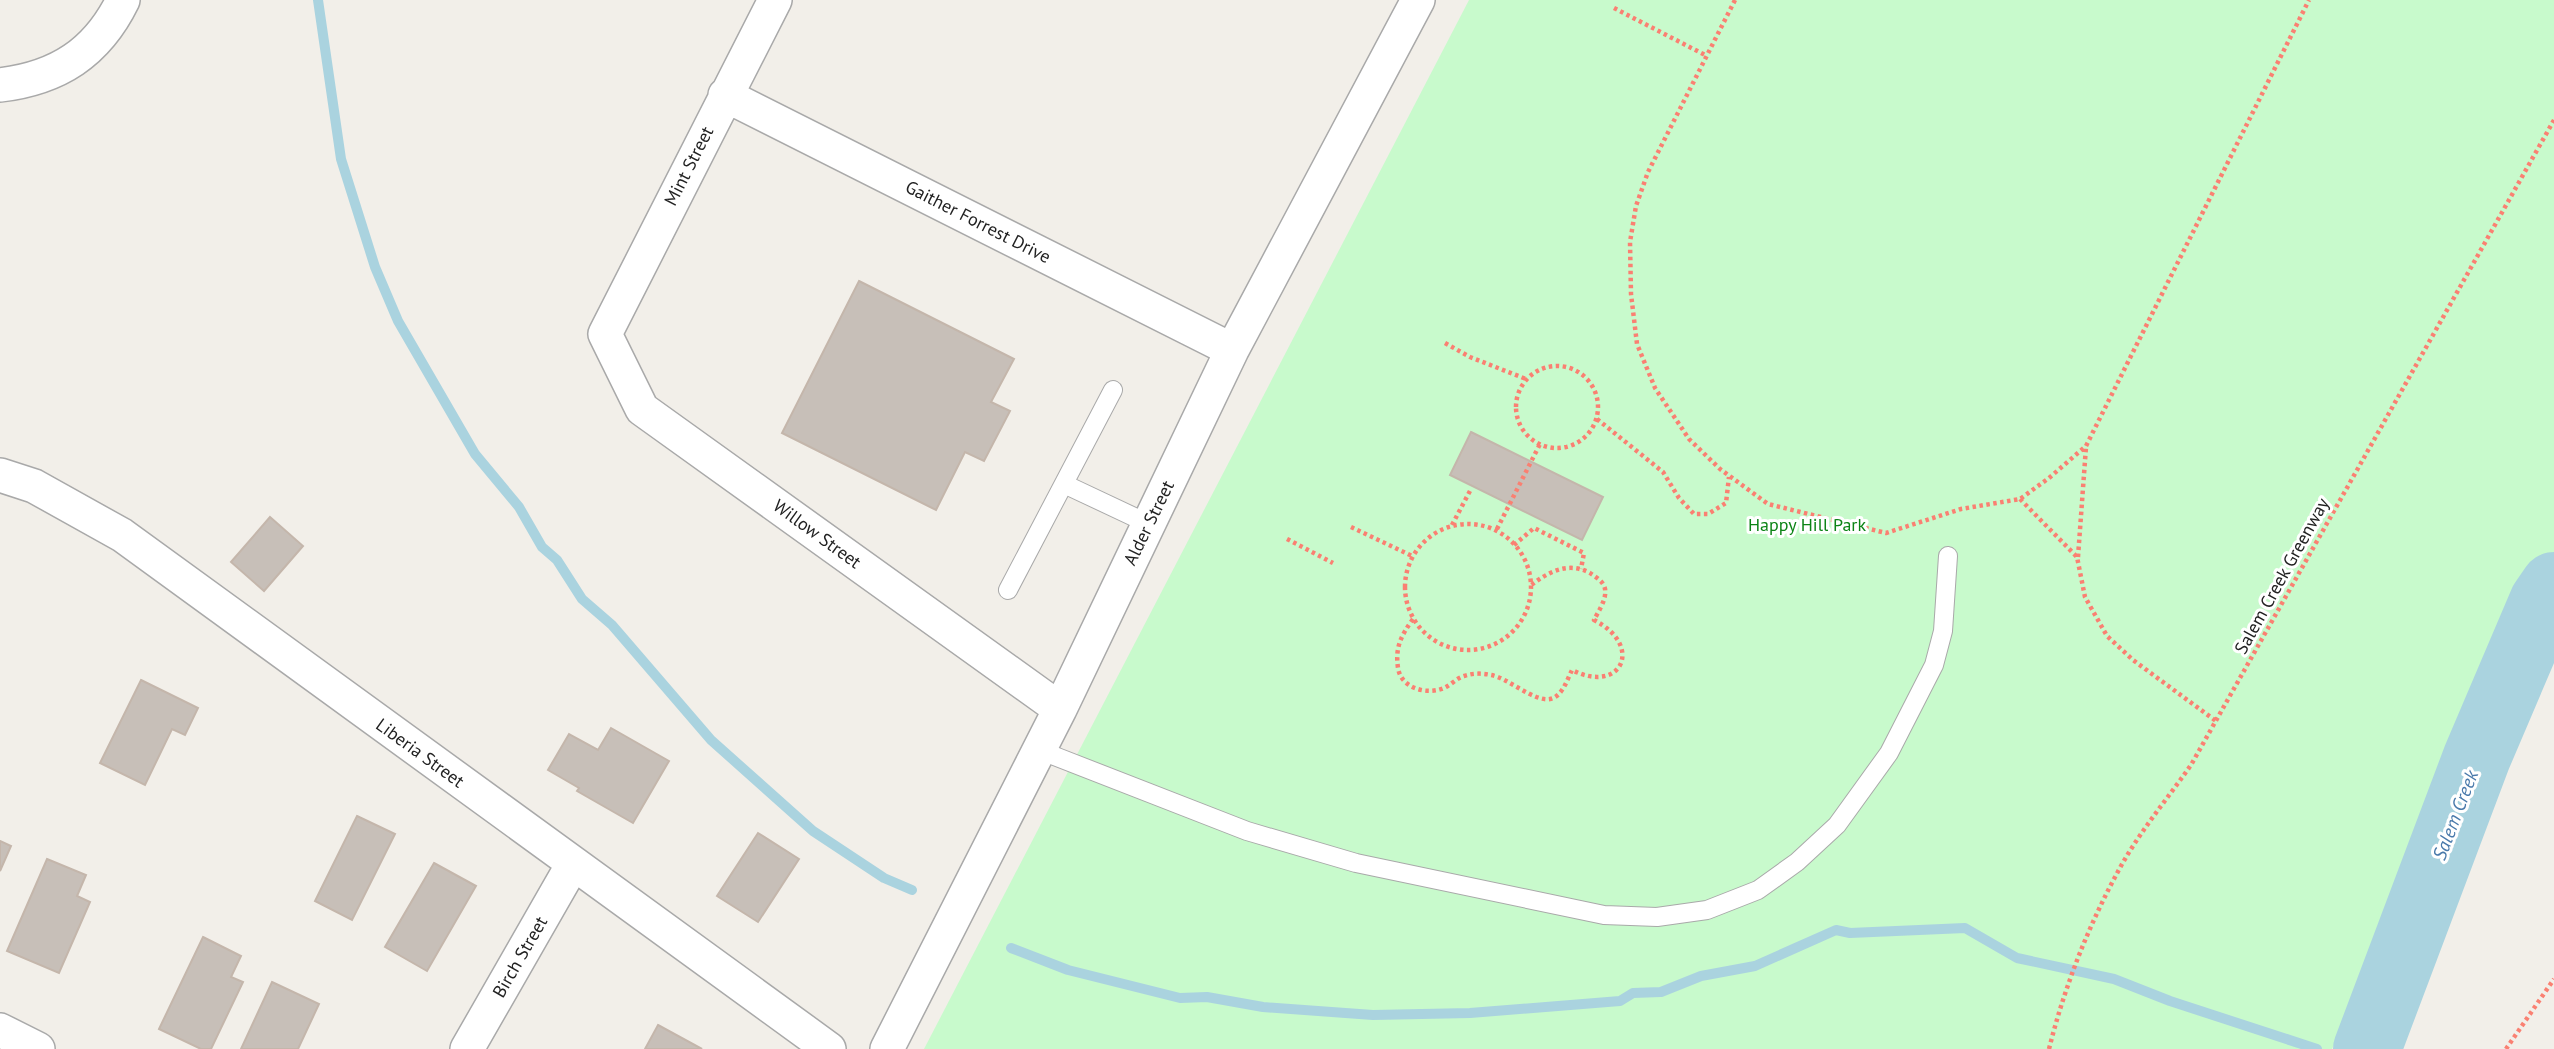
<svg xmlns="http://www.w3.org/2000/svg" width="2554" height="1049" viewBox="0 0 2554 1049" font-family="'PT Sans',sans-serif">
<rect width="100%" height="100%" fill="#f2efe9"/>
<path fill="#c8facc" d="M 1469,0 L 2554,0 L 2554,609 L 2332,1049 L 924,1049 Z"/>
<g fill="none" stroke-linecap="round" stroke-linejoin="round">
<path stroke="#aad3df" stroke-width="10" d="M 318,0 L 341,159 L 375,267 L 398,321 L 475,454 L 519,507 L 542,547 L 557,560 L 582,599 L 612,625 L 711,740 L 813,831 L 884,878 L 912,890
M 1011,948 L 1068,970 L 1180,998 L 1207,997 L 1263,1007 L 1373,1015 L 1470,1013 L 1620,1001 L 1633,993 L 1661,992 L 1701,976 L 1755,966 L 1836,930 L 1850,933 L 1965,928 L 2017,958 L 2114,979 L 2170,1001 L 2317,1049"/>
<path stroke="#aad3df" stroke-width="68" d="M 2367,1049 L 2477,757 L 2543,602 L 2554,586"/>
</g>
<path fill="#c7bfb8" stroke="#c4b6ab" stroke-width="2" d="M 859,281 L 1014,359 L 991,402 L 1010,411 L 984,461 L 965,452 L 936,510 L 782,433 Z
M 1471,432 L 1603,497 L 1582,540 L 1450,475 Z
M 270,517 L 303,546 L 264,591 L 231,562 Z
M 141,680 L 198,708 L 185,735 L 172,729 L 145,785 L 100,763 Z
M 611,728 L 669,761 L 633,823 L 577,791 L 579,788 L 548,770 L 569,734 L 598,750 Z
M 357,816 L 395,834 L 352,920 L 315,901 Z
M 758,833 L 799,859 L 758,922 L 717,896 Z
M 0,841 L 11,846 L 0,871 Z
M 47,859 L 86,875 L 77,896 L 90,902 L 59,973 L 7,951 Z
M 434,863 L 476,886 L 427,971 L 385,947 Z
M 203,937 L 241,956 L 231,977 L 243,982 L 211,1049 L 201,1049 L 159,1029 Z
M 272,982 L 319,1004 L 298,1049 L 241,1049 Z
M 658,1025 L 702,1049 L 645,1049 Z"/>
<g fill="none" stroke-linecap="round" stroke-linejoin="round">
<g stroke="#a9a9a9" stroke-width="20">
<path id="lane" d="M 1064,484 L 1149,524
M 1008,590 L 1113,390
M 1039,750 L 1247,831 L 1356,863 L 1604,915 L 1657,917 L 1707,910 L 1758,890 L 1797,862 L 1837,825 L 1889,753 L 1934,665 L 1943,631 L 1948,556"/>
</g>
<g stroke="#a9a9a9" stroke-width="36">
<path id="street" d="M 775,0 L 605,334 L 642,409 L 1060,709
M 0,85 C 58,78 97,53 123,0
M 725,95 L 1232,350
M 0,475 L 34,486 L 122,535 L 829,1049
M 0,1030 L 38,1049
M 467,1049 L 573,864
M 887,1049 L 1060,709 L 1232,350 L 1418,0"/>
</g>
<path stroke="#fa8072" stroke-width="4.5" stroke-dasharray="3.5 3.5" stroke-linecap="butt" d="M 1735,0 L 1648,172 L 1636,206 L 1630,242 L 1631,294 L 1637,344 L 1655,388 L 1689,439 L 1720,469 L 1768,504 L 1886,533 L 1961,509 L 2020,499 L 2049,478 L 2086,446 L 2309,0
M 1614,8 L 1707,56
M 1445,343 L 1470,357 L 1526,379
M1516 407a41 41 0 1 1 82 0a41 41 0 1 1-82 0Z
M 1597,419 L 1663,472 L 1679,498 L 1694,514 L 1708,514 L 1726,503 L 1729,477
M 2020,499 L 2077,557 L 2085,597 L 2107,636 L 2133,660 L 2216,721
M1405 587a63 63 0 1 1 126 0a63 63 0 1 1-126 0Z
M 1452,525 L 1471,489
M 1351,527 L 1412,556
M 1497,529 L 1540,444
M 1287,539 L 1333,563
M 1514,545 L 1534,528 L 1584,553 L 1581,569
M 2078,557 L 2086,447
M 1413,619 C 1401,636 1395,647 1398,668 C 1401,689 1429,696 1446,687 C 1452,684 1457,678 1464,676 C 1473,673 1482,673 1491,675 C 1508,678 1534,702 1550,699 C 1562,697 1567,680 1572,670 C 1621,695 1645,646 1594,620 C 1598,612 1607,599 1605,589 C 1604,582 1596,577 1590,573 C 1568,561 1548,572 1530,586
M 2049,1049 C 2065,985 2089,924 2121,866 C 2141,830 2168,798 2191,765 L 2554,120
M 2506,1049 L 2554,979"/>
<use href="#lane" stroke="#fff" stroke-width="18"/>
<use href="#street" stroke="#fff" stroke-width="33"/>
</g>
<g text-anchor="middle" stroke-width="6" stroke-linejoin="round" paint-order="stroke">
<g font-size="18" fill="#222" stroke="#fff">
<text transform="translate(689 166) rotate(-63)" y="6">Mint Street</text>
<text transform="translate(978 222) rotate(27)" y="6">Gaither Forrest Drive</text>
<text transform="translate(1149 523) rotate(-64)" y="6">Alder Street</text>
<text transform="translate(817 534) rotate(36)" y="6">Willow Street</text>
<text transform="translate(2282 576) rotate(-61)" y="6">Salem Creek Greenway</text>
<text transform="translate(420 753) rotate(36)" y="6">Liberia Street</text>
<text transform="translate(520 957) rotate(-60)" y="6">Birch Street</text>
</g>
<g font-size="18" fill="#0c8416" stroke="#fff">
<text x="1807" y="531">Happy Hill Park</text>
</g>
<g font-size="19" font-style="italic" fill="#4a7aab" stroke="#fff">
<text transform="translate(2455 815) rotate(-69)" y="7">Salem Creek</text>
</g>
</g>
</svg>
